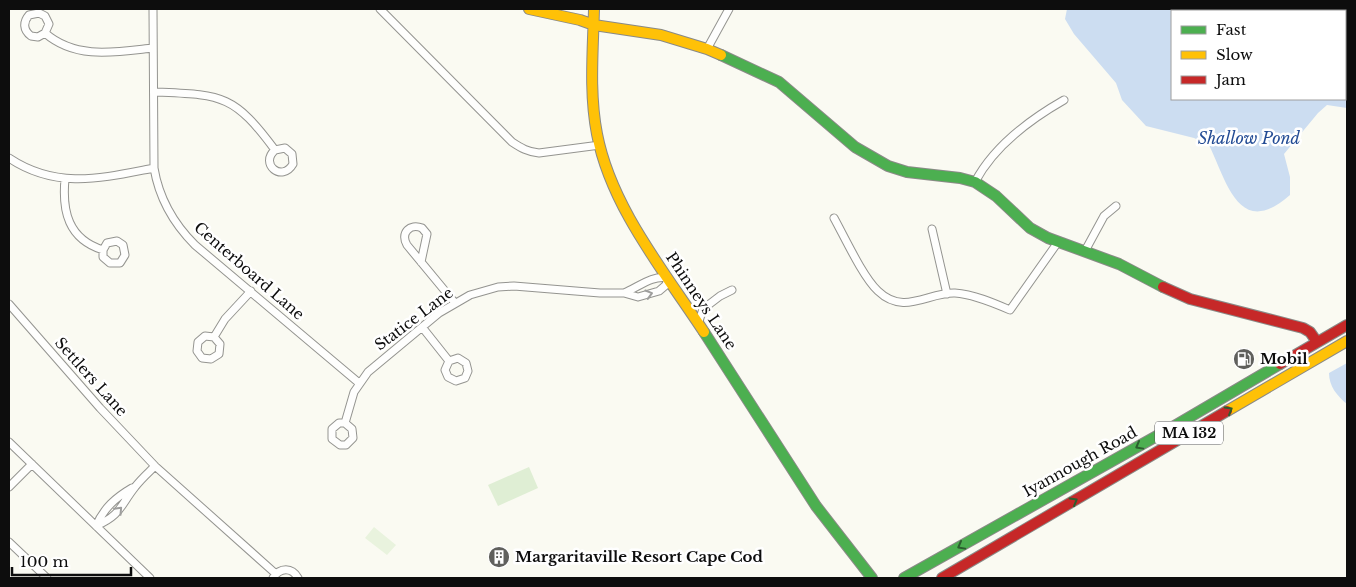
<svg xmlns="http://www.w3.org/2000/svg" width="1356" height="587" viewBox="0 0 1356 587" font-family="'Libre Baskerville',serif">
<rect width="100%" height="100%" fill="#fafaf2"/>
<path fill="#dfeed4" d="M 529,467 L 538,488 L 498,506 L 488,485 Z"/>
<path fill="#e9f3de" d="M 374,527 L 396,545 L 387,555 L 365,538 Z"/>
<path fill="#ccddf1" fill-rule="evenodd" d="M 1067,9 L 1347,9 L 1347,108 L 1327,105 L 1318,113 L 1284,154 L 1290,177 L 1290,195 C 1239,240 1227,182 1209,145 L 1194,138 L 1146,126 L 1122,100 L 1116,83 L 1074,34 L 1065,19 ZM 1172,11 L 1345,11 L 1345,99 L 1172,99 Z
M 1347,363 L 1347,404 C 1337,396 1329,386 1329,373 Z"/>
<g fill="none" stroke-linecap="round" stroke-linejoin="round">
<g stroke="#949490" stroke-width="9">
<path id="street" d="M 153,9 L 154,168 C 159,198 173,223 195,245 L 359,383
M 380,9 L 512,142 C 521,148 528,152 539,153 L 600,145
M 45,33 L 49,24 L 45,16 L 39,13 L 29,15 C 23,22 23,30 31,36 L 38,37 L 45,33 C 76,60 116,52 153,48
M 707,49 L 729,9
M 154,92 C 221,95 233,93 275,150 C 259,164 282,183 293,164 L 292,154 L 285,148 L 275,150
M 9,158 C 57,190 102,178 154,168
M 65,179 C 62,211 68,239 103,250 L 103,257 L 110,263 L 120,263 L 125,255 L 123,245 L 117,241 L 107,243 L 103,250
M 975,182 C 994,146 1029,120 1064,100
M 834,218 C 845,238 863,277 878,291 C 904,316 928,292 955,293 C 973,294 994,303 1010,310 L 1058,242
M 932,229 L 947,294
M 1085,251 L 1104,216 L 1116,206
M 421,262 L 427,234 L 422,228 C 410,223 400,233 407,245 L 455,303
M 9,304 L 100,408 L 155,466 L 276,574
M 698,324 L 703,309 L 720,296 L 732,290
M 422,327 L 449,361 L 445,370 L 448,377 L 456,381 L 465,378 L 468,371 L 466,363 L 458,358 L 449,361
M 214,337 L 220,344 L 219,354 L 211,359 L 202,358 L 197,351 L 198,342 L 205,336 L 214,337 L 225,319 L 251,291
M 345,423 L 352,429 L 353,438 L 346,445 L 340,445 L 332,439 L 332,429 L 339,423 L 345,423 L 354,392 L 368,372 L 439,313 L 470,295 L 498,287 L 514,286 L 600,293 L 624,293 L 638,297 L 659,291 L 666,285 L 668,278 C 651,275 639,287 624,293
M 9,442 L 150,578
M 9,487 L 32,464
M 96,526 C 121,515 120,506 135,487 C 141,479 148,473 155,466
M 96,526 C 104,508 115,498 132,488
M 9,542 L 47,578
M 273,578 C 280,567 292,567 298,578"/>
</g>
<g stroke="#8a8a87" stroke-width="12">
<path id="fast" d="M 721,55 L 779,82 L 855,147 L 888,166 L 907,172 L 960,178 L 975,182 L 996,196 L 1030,228 L 1048,238 L 1119,264 L 1163,287
M 704,332 L 816,506 L 872,578
M 904,578 L 1171,428 L 1280,364"/>
</g>
<g stroke="#8a8a87" stroke-width="12">
<path id="slow" d="M 529,9 L 580,20 L 594,25 L 661,35 L 707,49 L 721,55
M 594,9 C 593,50 589,93 597,134 C 611,207 664,271 704,332
M 1227,411 L 1347,341"/>
</g>
<g stroke="#8a8a87" stroke-width="12">
<path id="jam" d="M 1163,287 L 1190,299 L 1303,328 L 1310,332 L 1317,342
M 1280,364 L 1347,325
M 942,578 L 1227,411"/>
</g>
<use href="#street" stroke="#fefefd" stroke-width="7"/>
<use href="#fast" stroke="#4caf50" stroke-width="10"/>
<use href="#slow" stroke="#ffc107" stroke-width="10"/>
<use href="#jam" stroke="#c62828" stroke-width="10"/>
</g>
<defs><path id="oneway-chevron" d="M-2-3.5L2.5 0L-2 3.5" fill="none" stroke-width="1.6" stroke-linecap="round" stroke-linejoin="round" transform="scale(1.25)"/></defs>
<g stroke="#9e9e9d">
<use href="#oneway-chevron" transform="translate(649 294) rotate(-16)"/>
<use href="#oneway-chevron" transform="translate(119 510) rotate(-47)"/>
</g>
<g stroke="#2c5e2e">
<use href="#oneway-chevron" transform="translate(1229 410) rotate(-30)"/>
<use href="#oneway-chevron" transform="translate(1139 446) rotate(151)"/>
<use href="#oneway-chevron" transform="translate(1074 501) rotate(-30)"/>
<use href="#oneway-chevron" transform="translate(961 546) rotate(151)"/>
</g>
<defs>
<g id="fuel-disc" transform="scale(1.125)"><circle r="9.5" fill="#60605d" stroke="#fff"/><path d="M-5.5-6h7V0h2V4h1.3V-2.5L3-4.5l.8-.8L6-3V5H2.5V1h-1V6h-7ZM-4.2-4.7v3.2H.2V-4.7Z" fill="#fff"/></g>
<g id="building-disc" transform="scale(1.125)"><circle r="9.5" fill="#60605d" stroke="#fff"/><path d="M-4-6H4V6H1V3H-1V6H-4ZM-2.5-4.3h1.7v1.8h-1.7ZM.8-4.3h1.7v1.8H.8ZM-2.5-1h1.7V.8h-1.7ZM.8-1h1.7V.8H.8Z" fill="#fff"/></g>
</defs>
<g fill-rule="evenodd">
<use href="#fuel-disc" x="1244" y="359"/>
<use href="#building-disc" x="499" y="557"/>
</g>
<g text-anchor="middle" stroke-width="5" stroke-linejoin="round" paint-order="stroke">
<rect fill="#fff" stroke="#565656" stroke-width="1" x="1155" y="421.5" width="68" height="23" rx="4"/>
<g font-size="14" font-weight="bold" fill="#0d0d0d">
<text x="1189" y="438">MA 132</text>
</g>
<g font-size="15" fill="#0d0d0d" stroke="#fff">
<text transform="translate(249 271) rotate(41)" y="5">Centerboard Lane</text>
<text transform="translate(701 301) rotate(56)" y="5">Phinneys Lane</text>
<text transform="translate(414 319) rotate(-37)" y="5">Statice Lane</text>
<text transform="translate(91 377) rotate(48)" y="5">Settlers Lane</text>
<text transform="translate(1080 462) rotate(-29)" y="5">Iyannough Road</text>
</g>
<g font-size="15" font-weight="bold" fill="#0d0d0d" stroke="#fff" text-anchor="start">
<text x="1260" y="364">Mobil</text>
<text x="515" y="562">Margaritaville Resort Cape Cod</text>
</g>
<g font-size="16" font-style="italic" fill="#224b94" stroke="#fff">
<text x="1249" y="144">Shallow Pond</text>
</g>
</g>
<rect width="1356" height="587" fill="none" stroke="#0d0d0d" stroke-width="20"/>
<rect x="1171" y="10" width="175" height="90" fill="#ffffff" stroke="#9e9e9e"/>
<rect x="1181" y="26" width="25" height="8" fill="#4caf50" stroke="#9e9e9e"/>
<text x="1216" y="35" font-size="15" fill="#0d0d0d">Fast</text>
<rect x="1181" y="51" width="25" height="8" fill="#ffc107" stroke="#9e9e9e"/>
<text x="1216" y="60" font-size="15" fill="#0d0d0d">Slow</text>
<rect x="1181" y="76" width="25" height="8" fill="#c62828" stroke="#9e9e9e"/>
<text x="1216" y="85" font-size="15" fill="#0d0d0d">Jam</text>
<path d="M12 567v8h119v-8" fill="none" stroke="#0d0d0d" stroke-width="2.5"/>
<text x="20" y="567" font-size="15" fill="#0d0d0d" stroke="#ffffff" stroke-width="4" paint-order="stroke">100 m</text>
</svg>
